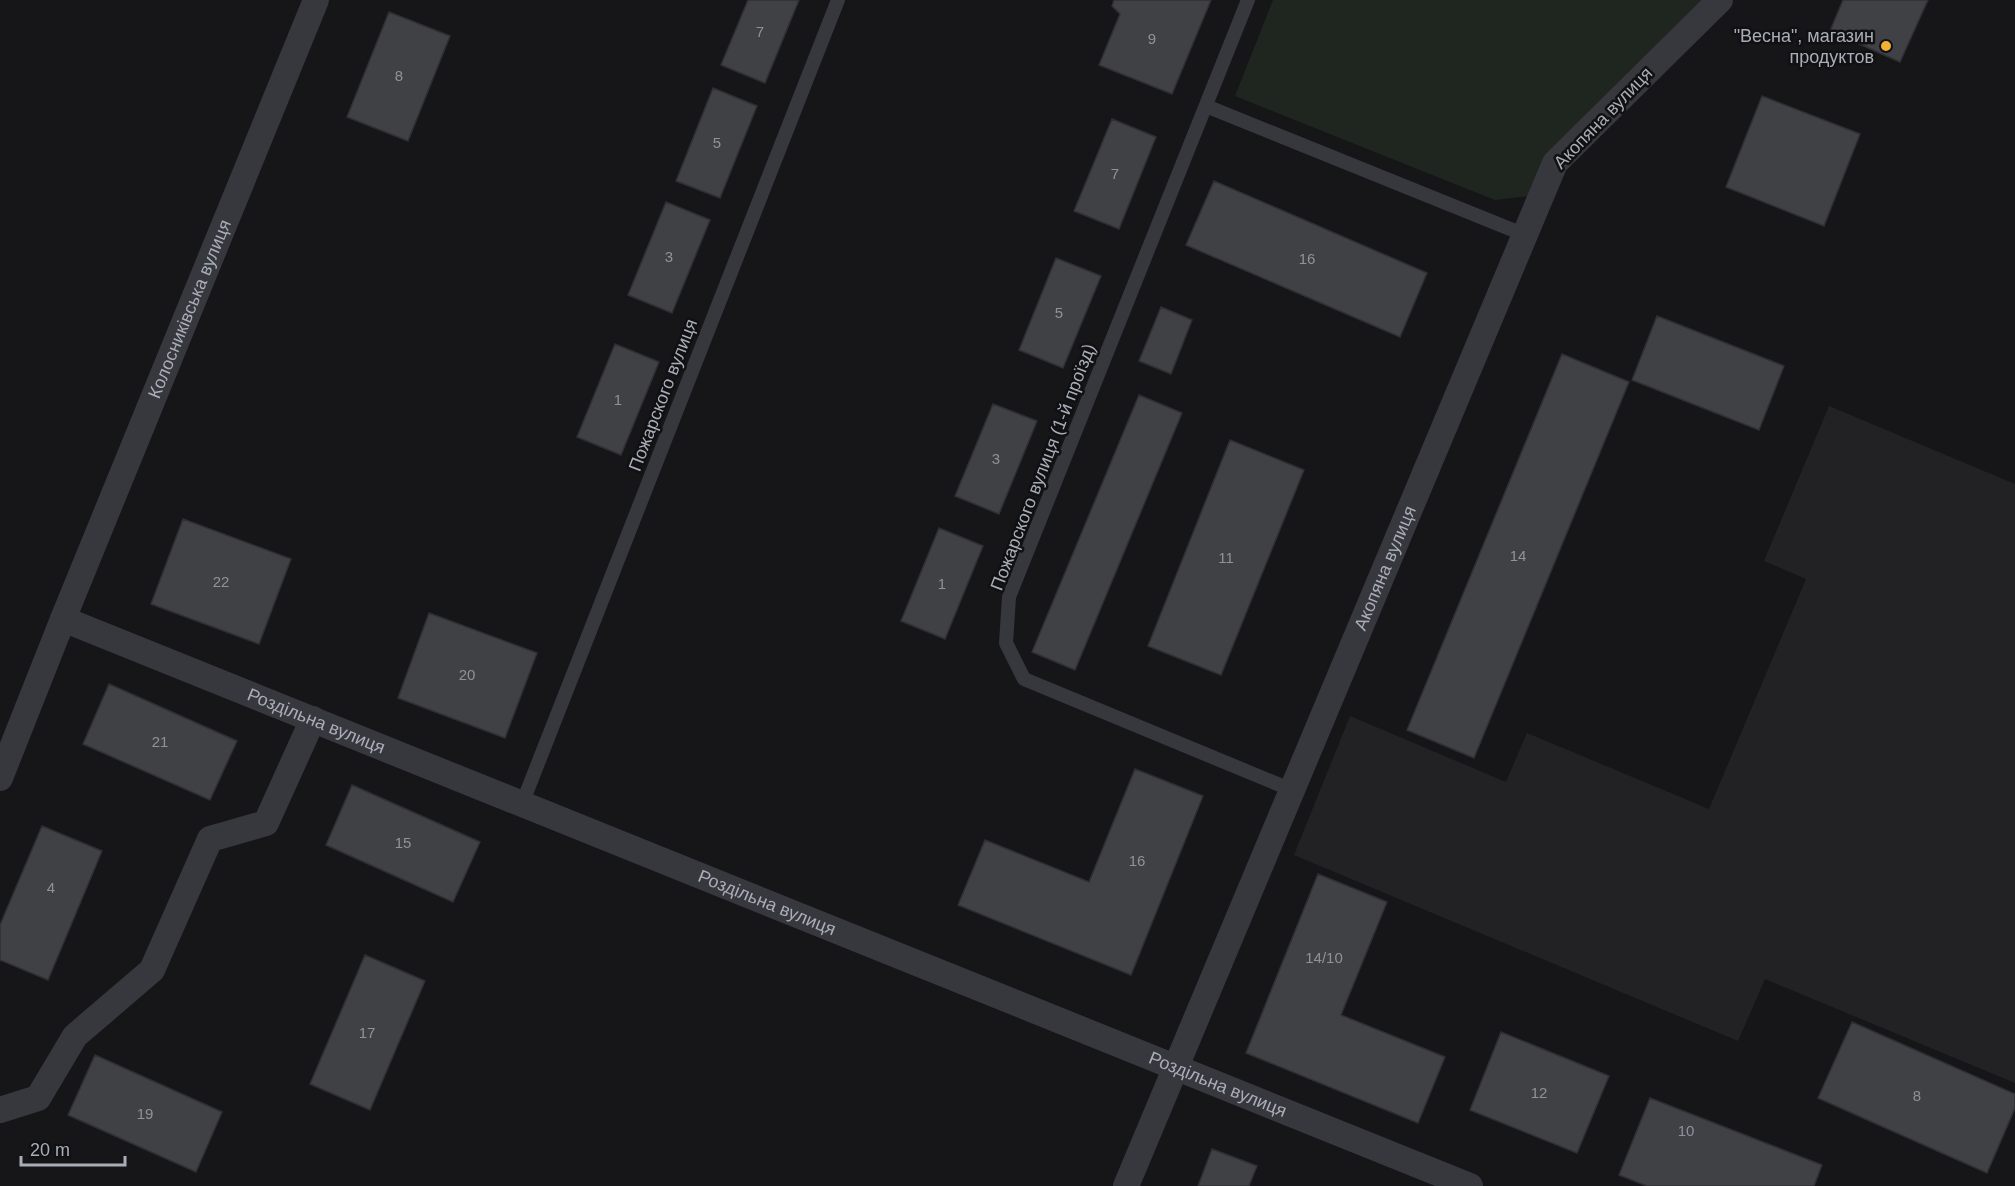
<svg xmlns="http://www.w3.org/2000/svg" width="2015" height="1186" viewBox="0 0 2015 1186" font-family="Helvetica,sans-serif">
<rect width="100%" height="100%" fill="#161618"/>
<path fill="#222225" d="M 1829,406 L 2015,484 L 2015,1083 L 1765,979 L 1738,1041 L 1294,855 L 1350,716 L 1506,782 L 1527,733 L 1709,809 L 1806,579 L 1764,561 Z"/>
<path fill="#1e261f" d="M 1273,0 L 1725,0 L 1559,166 L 1546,194 L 1495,200 L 1235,96 Z"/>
<path fill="#404145" stroke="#303034" stroke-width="1.5" d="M 748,0 L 799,0 L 765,83 L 721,65 Z
M 1114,0 L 1211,0 L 1172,94 L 1099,65 L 1120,14 L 1112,6 Z
M 1843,0 L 1928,0 L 1900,62 L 1830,31 Z
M 389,12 L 450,36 L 408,141 L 347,117 Z
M 713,88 L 757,106 L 720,198 L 676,181 Z
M 1762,96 L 1860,134 L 1824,226 L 1726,187 Z
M 1112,119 L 1156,137 L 1119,229 L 1074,211 Z
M 1214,181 L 1427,273 L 1400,337 L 1186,245 Z
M 666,202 L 710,220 L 672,313 L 628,295 Z
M 1056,258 L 1101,276 L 1063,368 L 1019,350 Z
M 1161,307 L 1192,320 L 1171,374 L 1139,361 Z
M 1657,316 L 1784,366 L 1759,430 L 1632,380 Z
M 615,344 L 659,362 L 621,455 L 577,437 Z
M 1562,354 L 1629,382 L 1474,758 L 1407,730 Z
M 1139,395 L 1182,413 L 1075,670 L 1032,652 Z
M 993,404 L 1037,421 L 999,514 L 955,496 Z
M 1230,440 L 1304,470 L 1221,675 L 1148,646 Z
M 183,519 L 291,559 L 259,644 L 151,604 Z
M 939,528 L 983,546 L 945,639 L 901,621 Z
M 429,613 L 537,653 L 505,738 L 398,698 Z
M 109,684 L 237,741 L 210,800 L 83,744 Z
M 1135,769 L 1203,796 L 1131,975 L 958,905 L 985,840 L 1089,882 Z
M 352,785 L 480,842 L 453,902 L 326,845 Z
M 42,826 L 102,851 L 48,980 L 0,960 L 0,925 Z
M 1318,874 L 1387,902 L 1341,1015 L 1445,1057 L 1418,1123 L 1246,1053 Z
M 365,955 L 425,981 L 370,1110 L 310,1084 Z
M 1852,1022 L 2015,1094 L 2015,1108 L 1987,1173 L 1818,1098 Z
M 1501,1032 L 1609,1076 L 1577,1153 L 1470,1110 Z
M 95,1055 L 222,1112 L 196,1172 L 68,1115 Z
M 1650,1098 L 1822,1165 L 1814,1186 L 1647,1186 L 1619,1175 Z
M 1212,1149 L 1257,1166 L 1249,1186 L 1198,1186 Z"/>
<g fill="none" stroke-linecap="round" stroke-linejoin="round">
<path stroke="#37383d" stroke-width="14" d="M 1248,0 L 1009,597 L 1006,643 L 1024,679 L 1292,790
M 1206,106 L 1525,235
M 522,804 L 838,0"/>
<g stroke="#37383d" stroke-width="26">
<path id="s1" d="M 63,619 L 1470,1186"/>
<path id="s2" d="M 0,778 L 63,619 L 316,0"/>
<path d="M 0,1110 L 38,1098 L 75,1036 L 152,970 L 210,839 L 266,823 L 313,719"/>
<path id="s3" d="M 1126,1186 L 1555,163 L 1720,0"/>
</g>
</g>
<circle fill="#f2b134" stroke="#111113" stroke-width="2" cx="1886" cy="46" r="6"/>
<g text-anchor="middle" stroke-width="5" stroke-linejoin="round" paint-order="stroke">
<g font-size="15" fill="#8e929b">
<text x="760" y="37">7</text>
<text x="1152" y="44">9</text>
<text x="399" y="81">8</text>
<text x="717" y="148">5</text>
<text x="1115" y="179">7</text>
<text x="669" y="262">3</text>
<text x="1307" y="264">16</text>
<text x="1059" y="318">5</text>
<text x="618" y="405">1</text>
<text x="996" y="464">3</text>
<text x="1518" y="561">14</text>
<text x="1226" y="563">11</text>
<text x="221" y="587">22</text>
<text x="942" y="589">1</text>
<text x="467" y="680">20</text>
<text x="160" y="747">21</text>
<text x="403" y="848">15</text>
<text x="1137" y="866">16</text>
<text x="51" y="893">4</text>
<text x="1324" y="963">14/10</text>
<text x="367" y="1038">17</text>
<text x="1539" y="1098">12</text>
<text x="1917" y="1101">8</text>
<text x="145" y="1119">19</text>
<text x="1686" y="1136">10</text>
</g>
<g font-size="18" fill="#a8adb8" stroke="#111113" text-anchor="end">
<text x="1874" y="42">"Весна", магазин<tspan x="1874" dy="21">продуктов</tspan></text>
</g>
<g font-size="18" fill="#a8adb8" stroke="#111113">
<text transform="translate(1603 118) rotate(-46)" y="6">Акопяна вулиця</text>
<text dy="6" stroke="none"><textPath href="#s2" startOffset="506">Колосниківська вулиця</textPath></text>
<text transform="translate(663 395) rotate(-69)" y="6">Пожарского вулиця</text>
<text transform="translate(1043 467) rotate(-69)" y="6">Пожарского вулиця (1-й проїзд)</text>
<text dy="6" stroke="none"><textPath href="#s3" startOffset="670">Акопяна вулиця</textPath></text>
<text dy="6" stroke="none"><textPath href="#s1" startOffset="273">Роздільна вулиця</textPath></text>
<text dy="6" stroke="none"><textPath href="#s1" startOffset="759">Роздільна вулиця</textPath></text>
<text dy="6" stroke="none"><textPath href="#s1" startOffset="1245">Роздільна вулиця</textPath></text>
</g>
</g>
<path d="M21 1156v9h104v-9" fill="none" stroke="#a8adb8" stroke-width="3"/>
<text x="30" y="1156" font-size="18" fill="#a8adb8" stroke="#111113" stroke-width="4.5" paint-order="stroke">20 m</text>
</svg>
